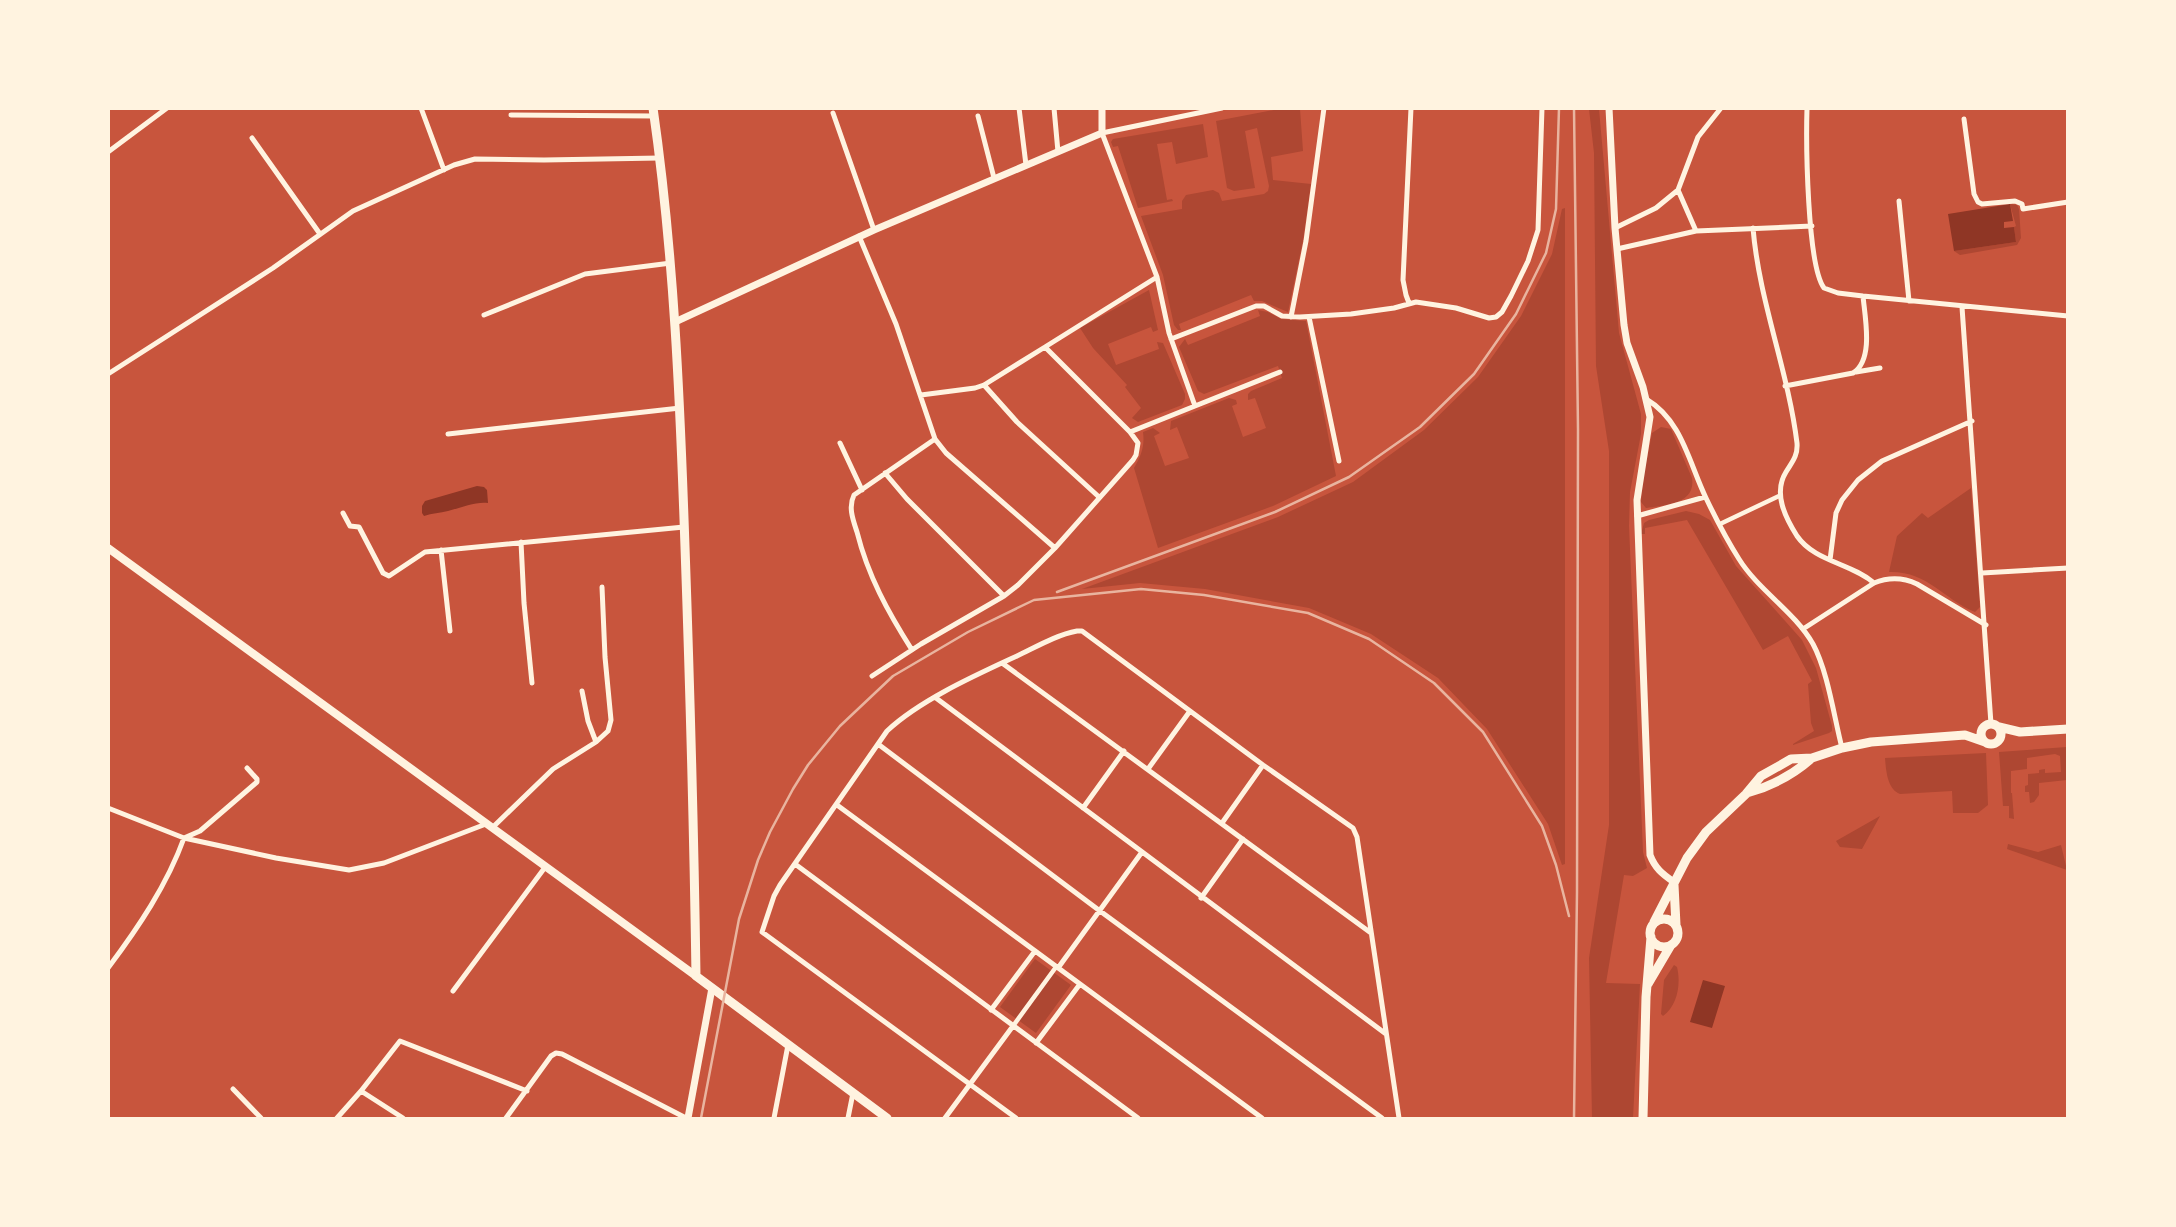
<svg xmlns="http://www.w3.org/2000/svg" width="2176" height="1227" viewBox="0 0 2176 1227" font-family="Lato,sans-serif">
<rect width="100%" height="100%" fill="#c8553d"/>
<path fill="#ae4732" d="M 1279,109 L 1300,109 L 1303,151 L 1271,157 L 1273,180 L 1311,184 L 1303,241 L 1288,312 L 1262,301 L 1254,301 L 1251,295 L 1179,324 L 1181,330 L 1178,330 L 1174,325 L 1163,275 L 1141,216 L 1182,209 L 1182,201 L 1186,195 L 1213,190 L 1219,193 L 1222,201 L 1264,194 L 1268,191 L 1269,186 L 1257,128 L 1245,131 L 1255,188 L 1234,191 L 1227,188 L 1216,121 Z
M 1589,109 L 1599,109 L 1619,333 L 1641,414 L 1641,434 L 1630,492 L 1629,526 L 1643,852 L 1647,868 L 1633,876 L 1624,875 L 1606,983 L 1640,984 L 1633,1118 L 1592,1118 L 1589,958 L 1609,825 L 1609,451 L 1596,366 L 1594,153 Z
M 1203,124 L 1208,157 L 1176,164 L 1172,142 L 1157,144 L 1167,200 L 1172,199 L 1173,201 L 1138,208 L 1118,146 L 1113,147 L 1111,142 L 1113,139 Z
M 2010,204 L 2017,205 L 2019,209 L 2021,238 L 2017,245 L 1960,255 L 1954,251 L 2016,242 L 2014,227 L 2016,226 Z
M 1565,208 L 1565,864 L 1562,865 L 1548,824 L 1487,729 L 1438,678 L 1371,634 L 1309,608 L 1205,589 L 1140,583 L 1082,589 L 1278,517 L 1353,482 L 1424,430 L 1478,377 L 1521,316 L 1552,254 L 1562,209 Z
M 1149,290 L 1158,330 L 1153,332 L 1151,327 L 1108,344 L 1116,365 L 1159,349 L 1157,342 L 1163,343 L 1185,394 L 1185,399 L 1182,405 L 1138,422 L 1132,418 L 1141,408 L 1125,387 L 1127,385 L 1093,348 L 1080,328 Z
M 1258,310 L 1268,312 L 1281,319 L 1306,321 L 1336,476 L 1273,506 L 1158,548 L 1134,468 C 1141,456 1145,446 1143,432 L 1153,428 L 1160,433 L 1154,436 L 1165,466 L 1189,458 L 1177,427 L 1170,430 L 1171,421 L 1229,398 L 1236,400 L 1237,404 L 1232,406 L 1243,437 L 1266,428 L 1255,398 L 1248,400 L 1248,394 L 1251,391 L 1282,378 L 1278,366 L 1204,394 L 1198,391 L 1179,347 L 1185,339 L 1188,345 L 1260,316 Z
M 1661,427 L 1671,429 L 1692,478 C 1696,504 1665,505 1646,508 L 1641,502 L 1643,479 L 1652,433 Z
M 1971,488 L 1980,607 L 1975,612 C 1943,599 1928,571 1889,572 L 1897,536 L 1922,513 L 1928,518 Z
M 1686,511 L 1699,514 L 1710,520 L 1736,566 L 1802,640 L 1816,668 L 1832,726 L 1832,731 L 1829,733 L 1793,745 L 1793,744 L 1814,731 L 1811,723 L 1808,684 L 1812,681 L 1788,636 L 1763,650 L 1687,520 L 1645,528 L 1645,534 L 1641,534 L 1644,523 L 1649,520 Z
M 2067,747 L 2067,780 L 2039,783 L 2039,795 L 2034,802 L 2030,803 L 2029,792 L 2025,792 L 2025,786 L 2028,785 L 2028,774 L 2039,773 L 2039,770 L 2045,769 L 2045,773 L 2061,772 L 2060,756 L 2055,754 L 2027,758 L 2027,769 L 2011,771 L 2011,793 L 2012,793 L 2014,819 L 2009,818 L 2009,806 L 2003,806 L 1999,752 Z
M 1986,753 L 1988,805 L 1978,813 L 1953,813 L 1952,791 L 1900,794 C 1887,789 1886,770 1885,758 Z
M 1880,816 L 1862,849 L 1840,847 L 1836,841 Z
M 2008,844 L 2038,852 L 2061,845 L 2067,870 L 2007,849 Z
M 1035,959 L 1071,985 L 1036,1033 L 1000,1007 Z
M 1674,965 L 1677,967 C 1681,983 1678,1005 1663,1016 L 1661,1014 L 1664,980 Z"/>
<path fill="#8f3625" d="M 2010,204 L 2013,221 L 2004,222 L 2004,228 L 2014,227 L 2016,242 L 1954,251 L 1948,214 Z
M 477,486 L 484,487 L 487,490 L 488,503 C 477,501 460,508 448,511 C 440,513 432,513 424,516 L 422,513 L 422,506 L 425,501 Z
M 1703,980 L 1725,986 L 1712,1028 L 1690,1022 Z"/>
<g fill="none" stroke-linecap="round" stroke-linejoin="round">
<path stroke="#fff3e0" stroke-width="4.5" d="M 1720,524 L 1779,496
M 1013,1026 L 1056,967"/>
<path stroke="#fff3e0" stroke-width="5" d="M 421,108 L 444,170
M 1019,108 L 1026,165
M 1054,108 L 1058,152
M 1222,108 L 1102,133 L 1157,277 L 1169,333 L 1195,406 L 1280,372
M 1807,108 C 1806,142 1807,265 1824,288 L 1838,293 L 1863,296 L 2068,316
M 833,113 L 874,230
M 511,115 L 654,116
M 978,116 L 994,178
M 1964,119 L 1974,194 L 1978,202 L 1982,204 L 2015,201 L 2022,204 L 2023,209 L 2068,202
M 252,138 L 320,234
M 108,152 L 167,108
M 1678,190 L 1696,231
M 1899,201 L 1909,301
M 1615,228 L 1656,208 L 1678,190 L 1698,137 L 1721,108
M 1753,228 C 1759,301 1788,370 1797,443 C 1798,456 1792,462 1786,472 C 1773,493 1785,517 1797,536 C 1815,562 1851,563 1874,583
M 859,236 L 896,324 L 935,439 L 946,453 L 1055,548
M 1617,249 L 1696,231 L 1812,226
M 1409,303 L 1406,295 L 1403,280 L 1411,108
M 1962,307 L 1991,724
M 484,315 L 585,274 L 671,263
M 1291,317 L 1306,241 L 1324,108
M 1309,317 L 1339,461
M 1171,339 L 1256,306 L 1264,306 L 1282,316 L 1300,317 L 1351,314 L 1394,308 L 1416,302 L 1456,308 L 1489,318 L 1496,317 L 1502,312 L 1511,296 L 1528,261 L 1538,230 L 1542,108
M 1045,347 L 1157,277
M 1856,372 L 1880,368
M 108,374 L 273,268 L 353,211 L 454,165 L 475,159 L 544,160 L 660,158
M 984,385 L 1017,422 L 1099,497
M 1785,386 L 1853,373 C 1874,360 1865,318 1863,296
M 921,395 L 975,388 L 984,385 L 1045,347 L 1130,432
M 1646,399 C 1682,420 1689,463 1706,498 C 1716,519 1727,540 1739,559 C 1759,591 1794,611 1813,644 C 1828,672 1834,717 1842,748
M 448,434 L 680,408
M 840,443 L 862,490
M 885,473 L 907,499 L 1004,596
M 343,513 L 350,526 L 359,527 L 383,573 L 389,576 L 425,552 L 684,527
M 1637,516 L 1705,497
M 521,542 L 524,603 L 532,683
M 441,550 L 450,631
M 1830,560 L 1836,513 L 1842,500 L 1858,480 L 1882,461 L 1972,421
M 1982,573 L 2068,568
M 1803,629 L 1874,583 C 1889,577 1902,577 1917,584 L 1986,625
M 912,650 C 888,612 868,576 857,532 C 853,520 848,507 854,495 L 935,439
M 1002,663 L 1371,933
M 872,676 L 921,644 L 1004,596 L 1018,585 L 1055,548 L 1133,460 L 1136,455 L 1138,443 L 1130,432 L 1195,406
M 582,691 L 588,721 L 596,742
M 936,698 L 1386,1034
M 878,744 L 1100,911 L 1382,1118
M 1148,769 L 1190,711
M 837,805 L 1262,1118
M 108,808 L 184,838 L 276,858 L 349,870 L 384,863 L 486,824
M 1083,808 L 1124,751
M 1222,823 L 1263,765
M 492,828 L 553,769 L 596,742 L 608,731 L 611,720 L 605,657 L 602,587
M 795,864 L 1138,1118
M 1201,898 L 1243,839
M 108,968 C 138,928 167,885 184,838 L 200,831 L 257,782 L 257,779 L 247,768
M 1058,968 L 1142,852
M 453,991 L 546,866
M 991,1010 L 1035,951
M 1036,1043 L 1080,984
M 233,1089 L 261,1118
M 361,1091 L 403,1118
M 337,1118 L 361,1091 L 400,1041 L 527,1091
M 506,1118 L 551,1056 L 556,1053 L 562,1054 L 686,1118
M 774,1118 L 788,1045
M 848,1118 L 853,1093
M 945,1118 L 1013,1026
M 1016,1118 L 762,932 L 774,896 L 780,885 L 887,731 C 920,700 976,675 1017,656 C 1036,647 1056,635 1077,631 L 1082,631 L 1263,765 L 1353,828 L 1357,837 L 1399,1118"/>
<path stroke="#fff3e0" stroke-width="7" d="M 1609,108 L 1615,228 L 1624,325 L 1627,343 L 1643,387 L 1650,417 L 1637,500 L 1650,855 C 1655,868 1662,874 1674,882
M 675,322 L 874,230 L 1102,133 L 1102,108
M 688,1118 L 712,988"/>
<path stroke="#fff3e0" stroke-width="8" d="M 108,548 L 696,976"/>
<path stroke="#fff3e0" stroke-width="9" d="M 653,108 C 674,254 680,400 685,547 C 690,690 694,833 696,976 L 887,1118
M1981 734a10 10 0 1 1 20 0a10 10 0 1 1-20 0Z
M 1999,727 L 2020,732 L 2068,729
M 1747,793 C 1772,786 1793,775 1812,758
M 1674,885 L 1676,925
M1650 933a14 14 0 1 1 28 0a14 14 0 1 1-28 0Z
M 1654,922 L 1687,858 L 1706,832 L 1746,794 L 1761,776 L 1779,766 L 1791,759 L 1812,758 L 1842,748 L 1871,742 L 1965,735 L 1985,742
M 1648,984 L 1671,945
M 1643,1118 L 1646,997 L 1651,937"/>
<path stroke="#e9b49f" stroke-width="2.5" d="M 1574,108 L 1578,429 L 1577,892 L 1574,1118
M 1057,592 L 1275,512 L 1349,477 L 1420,427 L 1474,374 L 1516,314 L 1546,253 L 1556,209 L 1559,108
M 701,1118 L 739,919 L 758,860 L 770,832 L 793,789 L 808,765 L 840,726 L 893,676 L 968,632 L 1034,600 L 1141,589 L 1204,595 L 1308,613 L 1369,639 L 1434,683 L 1483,732 L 1542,826 L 1556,865 L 1569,916"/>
</g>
<rect width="2176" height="1227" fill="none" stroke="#fff3e0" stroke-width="220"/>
</svg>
